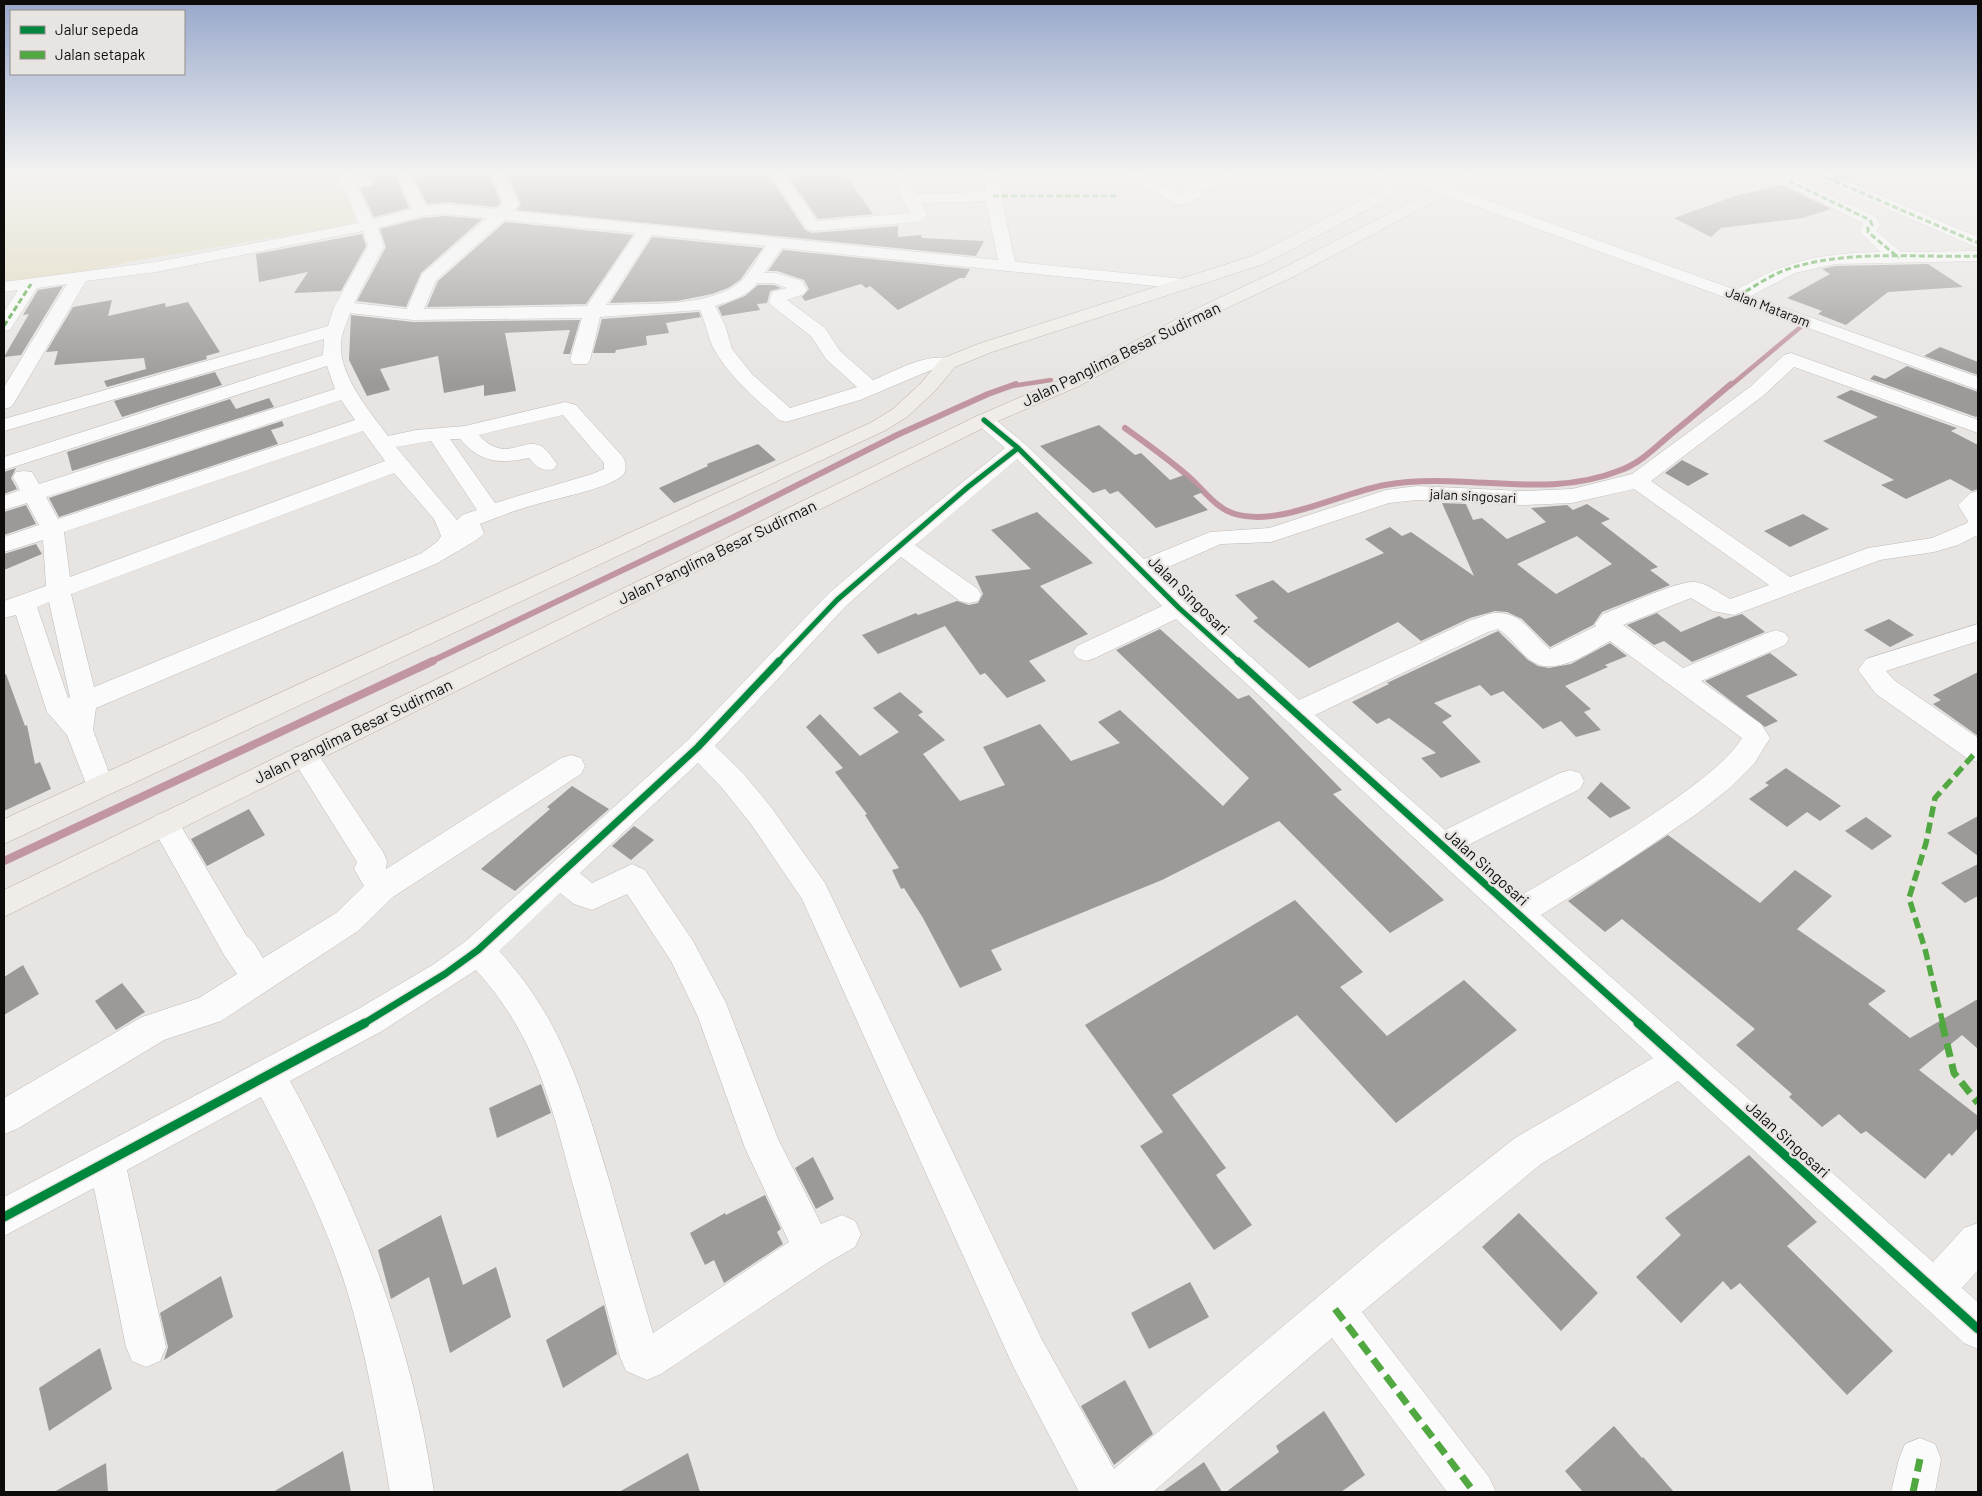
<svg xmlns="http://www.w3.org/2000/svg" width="1982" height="1496" viewBox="0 0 1982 1496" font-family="Barlow,sans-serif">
<rect width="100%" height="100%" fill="#e7e4e2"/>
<path fill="#ded8b9" d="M 4,174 L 339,174 L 356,219 L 348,224 L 336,227 L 140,260 L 64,276 L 4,283 Z"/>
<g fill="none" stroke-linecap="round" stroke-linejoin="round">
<path stroke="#c196a0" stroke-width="4.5" d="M 1012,386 L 1051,380
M 1730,386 L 1809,320"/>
<path stroke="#c196a0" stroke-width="6" d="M 1125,428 C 1146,443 1168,459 1188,476 C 1203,489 1215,508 1235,514 C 1280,527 1340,493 1385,485 C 1463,471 1545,501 1621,470 C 1640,463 1655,448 1670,435 C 1691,418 1711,401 1731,384
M 430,662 L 734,517 L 897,435 L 988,394 L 1016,384"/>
<path stroke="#c196a0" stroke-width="8" d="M 4,861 L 433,661"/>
</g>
<path fill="#9c9a99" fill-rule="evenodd" d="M 369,174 L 394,174 L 409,208 L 374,217 L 360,188 L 374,185 Z
M 412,174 L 489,174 L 501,203 L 496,207 L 446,202 L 427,204 Z
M 507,174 L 768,174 L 805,230 L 812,233 L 898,226 L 898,237 L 921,235 L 922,238 L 984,241 L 976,256 L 517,210 L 521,204 Z
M 786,174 L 844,174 L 873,214 L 818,219 Z
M 1782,185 L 1831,209 L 1803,218 L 1721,228 L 1711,237 L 1674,218 L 1735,196 Z
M 446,216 L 482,219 L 421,273 L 406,307 L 357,301 L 386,247 L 380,229 L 422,218 Z
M 505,222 L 633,235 L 586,304 L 427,307 L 438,281 Z
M 362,234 L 366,246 L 341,291 L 294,293 L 308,272 L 259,282 L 256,254 Z
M 652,237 L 763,248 L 740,280 L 728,288 L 712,294 L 677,301 L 610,303 Z
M 783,250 L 970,269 L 965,278 L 960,278 L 898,310 L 870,286 L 866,288 L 861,284 L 805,301 L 802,297 L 809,289 L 804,280 L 777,271 L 768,271 Z
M 1928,264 L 1963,287 L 1888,292 L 1846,325 L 1818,314 L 1822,311 L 1787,298 L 1830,274 L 1822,269 L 1835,266 Z
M 758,285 L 774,285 L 781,288 L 770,291 L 767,303 L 757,304 L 760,310 L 722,316 L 718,307 L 745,296 Z
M 63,286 L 21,355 L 4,357 L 29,314 L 23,315 L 38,290 Z
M 112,300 L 108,316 L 165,303 L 166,307 L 188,302 L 220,352 L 206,356 L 207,359 L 107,387 L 104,381 L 146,369 L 144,358 L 54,365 L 58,351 L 46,352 L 73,307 Z
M 699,312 L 701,317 L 666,323 L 669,333 L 646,336 L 647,345 L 616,350 L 615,353 L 593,353 L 602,319 Z
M 351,315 L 413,322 L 580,320 L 570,354 L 563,354 L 570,330 L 505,333 L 516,391 L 484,396 L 484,385 L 444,393 L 438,356 L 380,369 L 390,390 L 367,396 L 349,360 Z
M 1940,347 L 1978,362 L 1978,375 L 1924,356 Z
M 1907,366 L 1978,392 L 1978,416 L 1976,417 L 1870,379 L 1874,375 L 1885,379 Z
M 215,372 L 222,385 L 122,417 L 114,401 Z
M 1851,390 L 1957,428 L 1951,431 L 1978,445 L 1978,489 L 1972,491 L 1950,479 L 1906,499 L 1881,485 L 1894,480 L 1823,441 L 1878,417 L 1836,397 Z
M 269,398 L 274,407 L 72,471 L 67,452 L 230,399 L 236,409 Z
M 282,421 L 284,426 L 271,430 L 278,444 L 59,517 L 49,498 Z
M 1099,425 L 1135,455 L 1141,453 L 1170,480 L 1184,475 L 1203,492 L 1193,496 L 1208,510 L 1156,528 L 1118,491 L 1110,494 L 1105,489 L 1093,493 L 1040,446 Z
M 758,444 L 776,460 L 674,503 L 659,488 L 708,466 L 707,464 Z
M 1682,460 L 1709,474 L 1688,486 L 1665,473 Z
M 16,468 L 11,478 L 17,489 L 4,494 L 4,472 Z
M 1442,503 L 1466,504 L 1473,520 L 1482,518 L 1507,539 L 1546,522 L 1531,508 L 1567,505 L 1573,510 L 1587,504 L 1610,519 L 1601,523 L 1658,567 L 1650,570 L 1670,585 L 1602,612 L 1593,625 L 1550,647 L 1522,619 L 1507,612 L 1495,611 L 1470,618 L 1421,641 L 1398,622 L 1309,668 L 1253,621 L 1258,618 L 1235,595 L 1273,580 L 1288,593 L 1384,553 L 1365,539 L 1390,527 L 1402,536 L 1411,532 L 1474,576 ZM 1577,536 L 1612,564 L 1556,594 L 1517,564 Z
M 26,505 L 36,524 L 4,535 L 4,512 Z
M 1037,512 L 1093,563 L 1040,586 L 1088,634 L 1029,661 L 1046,681 L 1007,698 L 985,673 L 980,675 L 945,626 L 878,654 L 862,635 L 916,613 L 918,615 L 957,601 L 969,605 L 978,603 L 983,594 L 975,576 L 1031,569 L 991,530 Z
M 1803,514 L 1829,529 L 1790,547 L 1764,531 Z
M 36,544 L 42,554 L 4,570 L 4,554 Z
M 1657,613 L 1681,632 L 1719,616 L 1725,619 L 1742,614 L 1765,632 L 1692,662 L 1664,641 L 1654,645 L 1627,625 Z
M 1889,619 L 1914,635 L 1890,647 L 1864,630 Z
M 1160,629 L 1238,699 L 1249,695 L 1342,790 L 1333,794 L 1444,900 L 1390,933 L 1279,821 L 1162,880 L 991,950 L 1002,970 L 960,988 L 923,918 L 904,888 L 901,889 L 892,870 L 899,868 L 865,815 L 867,814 L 835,772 L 843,768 L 806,727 L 820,714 L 860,756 L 899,732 L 873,708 L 900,692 L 923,712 L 918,715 L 945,740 L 923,754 L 960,801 L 1005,785 L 983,747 L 1040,724 L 1071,761 L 1120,743 L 1098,722 L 1120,710 L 1223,806 L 1249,778 L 1116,650 Z
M 1498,631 L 1528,660 L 1538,666 L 1549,668 L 1571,664 L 1610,643 L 1627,656 L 1605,665 L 1608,667 L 1565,686 L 1591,709 L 1584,712 L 1601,730 L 1576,737 L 1561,721 L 1543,729 L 1503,691 L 1491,696 L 1480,685 L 1434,703 L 1452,716 L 1442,722 L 1481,762 L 1441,778 L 1421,758 L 1436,753 L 1389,718 L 1377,724 L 1352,702 L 1389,684 L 1387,683 Z
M 1770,653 L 1798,675 L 1746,696 L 1778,721 L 1765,727 L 1705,681 Z
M 1978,672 L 1978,736 L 1933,704 L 1941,700 L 1933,695 Z
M 6,674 L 25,726 L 27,725 L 35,764 L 40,762 L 51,789 L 4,811 L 4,675 Z
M 1786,768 L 1841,806 L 1820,821 L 1807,812 L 1787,827 L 1749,799 L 1769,785 L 1765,783 Z
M 1601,782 L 1631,808 L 1610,818 L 1587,798 Z
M 572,786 L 609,809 L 515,891 L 481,869 L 550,809 L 547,807 Z
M 249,809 L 265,835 L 207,866 L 191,839 Z
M 1978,816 L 1978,856 L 1947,833 Z
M 1866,817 L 1892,836 L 1872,850 L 1845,831 Z
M 634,826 L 654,840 L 631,860 L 612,846 Z
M 1668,835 L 1760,903 L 1795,870 L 1832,896 L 1797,929 L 1886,991 L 1868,1004 L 1910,1038 L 1978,999 L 1978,1049 L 1962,1035 L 1919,1070 L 1978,1116 L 1978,1128 L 1952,1156 L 1949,1153 L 1925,1179 L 1866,1131 L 1861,1134 L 1839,1114 L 1822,1127 L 1789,1097 L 1792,1094 L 1736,1045 L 1755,1029 L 1622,919 L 1605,932 L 1568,901 Z
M 1978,864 L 1978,896 L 1965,903 L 1941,883 Z
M 1295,900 L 1363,972 L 1340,987 L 1387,1036 L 1464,980 L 1517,1030 L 1396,1123 L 1297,1015 L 1172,1095 L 1226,1168 L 1216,1175 L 1252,1225 L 1214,1250 L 1140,1146 L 1163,1132 L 1085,1025 Z
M 23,965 L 39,994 L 4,1015 L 4,977 Z
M 122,983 L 145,1012 L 116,1030 L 95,1001 Z
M 541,1084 L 551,1113 L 497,1138 L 489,1108 Z
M 1749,1155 L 1817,1222 L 1787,1246 L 1893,1351 L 1847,1395 L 1740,1283 L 1731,1290 L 1723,1281 L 1681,1323 L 1636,1277 L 1681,1235 L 1665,1218 Z
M 813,1157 L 834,1199 L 816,1209 L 795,1168 Z
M 765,1195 L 781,1229 L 777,1232 L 783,1244 L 724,1283 L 714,1260 L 705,1265 L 690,1233 L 725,1213 L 726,1215 Z
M 1519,1213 L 1598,1293 L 1561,1331 L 1482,1247 Z
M 441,1215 L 463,1285 L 496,1267 L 511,1317 L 450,1353 L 429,1277 L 391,1299 L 378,1250 Z
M 221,1276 L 233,1317 L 164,1360 L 168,1347 L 160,1313 Z
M 1190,1282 L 1209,1317 L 1149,1349 L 1131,1313 Z
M 604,1305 L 617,1354 L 563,1388 L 546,1340 Z
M 100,1348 L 112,1389 L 49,1431 L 39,1388 Z
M 1125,1380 L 1153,1434 L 1114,1465 L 1081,1406 Z
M 1324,1411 L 1365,1475 L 1341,1492 L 1226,1492 L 1279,1452 L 1276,1446 Z
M 1614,1426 L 1642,1458 L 1643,1457 L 1674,1492 L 1583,1492 L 1565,1471 Z
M 343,1451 L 351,1492 L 273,1492 Z
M 688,1453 L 700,1492 L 619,1492 Z
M 1204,1462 L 1222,1492 L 1162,1492 Z
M 106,1463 L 108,1492 L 54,1492 Z"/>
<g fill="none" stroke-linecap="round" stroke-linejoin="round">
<g stroke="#bdbbba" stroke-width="1">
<path id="minor" d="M 337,174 L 351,174 L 373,219 L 412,209 L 396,174 L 410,174 L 426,206 L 446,204 L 497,209 L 503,204 L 491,174 L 505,174 L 519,205 L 513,211 L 998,260 L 986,201 L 921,203 L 927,214 L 923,220 L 917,222 L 813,231 L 807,229 L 770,174 L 784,174 L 817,221 L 910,213 L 889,174 L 903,174 L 916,194 L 985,192 L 985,174 L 999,174 L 1001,196 L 1015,262 L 1184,279 L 1190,280 L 1193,284 L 1190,288 L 1184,289 L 782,248 L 764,273 L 776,273 L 802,281 L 807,290 L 804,294 L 787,300 L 825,328 L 840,351 L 873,380 C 898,370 926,352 955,359 L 958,363 L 955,367 L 931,370 L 860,400 L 786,422 L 779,420 C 756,399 731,378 715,351 C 708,339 706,323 700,310 L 600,317 L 590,360 L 587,364 L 573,364 L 570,360 L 582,318 L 413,320 L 350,313 C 347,323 342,332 341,342 C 338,375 371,413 388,436 L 416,430 L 465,426 L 565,402 L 576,405 L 623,457 C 626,462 627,470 623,475 C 610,489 547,500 527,507 C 511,512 495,518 480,524 L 484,533 C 480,540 448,556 438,563 L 96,708 L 93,730 L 114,786 L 110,794 L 100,797 L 90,794 L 67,735 L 47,712 L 16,615 L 4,618 L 4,601 L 46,586 L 43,540 L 4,552 L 4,537 L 39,525 L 27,503 L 4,510 L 4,496 L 20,490 L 13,477 L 16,472 L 24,471 L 32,472 L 39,484 L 335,389 L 327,366 L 4,470 L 4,457 L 323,355 L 324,339 L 4,431 L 4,419 L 328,326 L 334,307 L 368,246 L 363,231 L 156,272 L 86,281 L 14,403 L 11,407 L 4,409 L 4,387 L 67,284 L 37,288 L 10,330 L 4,331 L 4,312 L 18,290 L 4,292 L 4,282 L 156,262 L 359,223 ZM 446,214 L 487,218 L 422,274 L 407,309 L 354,303 L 384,246 L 378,228 L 422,216 ZM 504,220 L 636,233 L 587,306 L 424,309 L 436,280 ZM 651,235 L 766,246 C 758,257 751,272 741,281 C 712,308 644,303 606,305 ZM 757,283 L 774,283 L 787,288 L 772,292 L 769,302 L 772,306 L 811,336 L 826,359 L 857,387 L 790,408 L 752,374 L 732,349 L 725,325 L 715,306 C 730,301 748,296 757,283 ZM 341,400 L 355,420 L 58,519 L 46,497 ZM 563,415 L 604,463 L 604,469 L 592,474 L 495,503 L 450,439 L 460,439 C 481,463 499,464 529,458 C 537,467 541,472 554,469 L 557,464 C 553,459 547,449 541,446 C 522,437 505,464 479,435 ZM 363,431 L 385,461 L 70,577 L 64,532 ZM 431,441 L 477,510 L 462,515 L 457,520 L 396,447 ZM 394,473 L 434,519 L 441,536 L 438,541 L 422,553 L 94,687 L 71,594 ZM 49,602 L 70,697 L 68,698 L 37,607 Z
M 1127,174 L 1144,174 L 1180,194 L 1185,193 L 1181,188 L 1184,185 L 1223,176 L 1222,174 L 1236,174 L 1240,178 L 1237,181 L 1198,190 L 1202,195 L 1199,198 L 1179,205 L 1129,177 Z
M 1811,174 L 1830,174 L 1978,237 L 1978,248 L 1813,177 Z
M 1789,176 L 1876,217 L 1880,225 L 1876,231 L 1901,252 L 1978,251 L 1978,261 L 1835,264 L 1795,273 L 1751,296 L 1978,377 L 1978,390 L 1440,193 L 1437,190 L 1440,187 L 1450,187 L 1736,290 C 1788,260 1821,253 1881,252 L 1860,232 L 1863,223 L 1784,184 L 1781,181 Z
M 1791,353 L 1978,420 L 1978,433 L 1794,367 L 1764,395 L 1651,481 L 1790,577 L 1868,548 L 1932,538 L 1967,523 L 1968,521 L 1958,505 L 1970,493 L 1978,491 L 1978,535 L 1958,545 L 1934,552 L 1880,560 L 1734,615 L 1713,611 L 1691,598 L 1623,625 L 1683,668 L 1767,633 L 1776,630 L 1785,633 L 1789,639 L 1785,645 L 1701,681 L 1761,724 L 1770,738 L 1754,764 L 1731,787 L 1698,813 L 1620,866 L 1541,915 L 1933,1262 L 1964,1228 L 1978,1223 L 1978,1270 L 1962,1288 L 1978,1302 L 1978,1349 L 1964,1343 L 1678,1081 L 1541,1164 L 1362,1312 L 1489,1477 L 1496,1492 L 1447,1492 L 1332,1338 L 1153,1492 L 1079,1492 L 1013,1366 L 802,899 L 751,824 L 722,788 L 698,763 L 580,873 L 592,883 L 632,864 L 645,870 L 693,941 L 726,1003 L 778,1139 L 821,1224 L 842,1215 L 855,1221 L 861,1234 L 855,1247 L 827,1263 L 661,1374 L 647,1380 L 626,1371 L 620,1357 C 605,1302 590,1247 575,1192 C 551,1105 538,1039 476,970 L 382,1031 L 290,1081 C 361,1210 413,1346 434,1492 L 390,1492 C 378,1421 366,1350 344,1281 C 323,1217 292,1156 261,1097 L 127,1170 L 166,1347 L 160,1361 L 146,1367 L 132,1361 L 126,1347 L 94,1188 L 4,1236 L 4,1197 L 358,1009 L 434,964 L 467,940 L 688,740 L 828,594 L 891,540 L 1005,448 L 977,424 L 974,420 L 977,416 L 984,414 L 991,416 L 1025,444 L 1144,559 L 1210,532 L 1269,528 L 1386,490 L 1417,486 L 1522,491 L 1572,489 L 1632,474 L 1750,387 L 1784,355 ZM 1017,459 L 1162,606 L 1077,646 L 1073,652 L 1077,658 L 1086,661 L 1095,658 L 1176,619 L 1653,1058 L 1515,1138 L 1384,1241 L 1114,1469 L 1041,1338 L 825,883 L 771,807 L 742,772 L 715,746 L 846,606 L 901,557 L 960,601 L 969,603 L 978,601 L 981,595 L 978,589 L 915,545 ZM 1634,489 L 1769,585 L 1730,599 C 1718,592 1708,584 1695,582 C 1678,580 1622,607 1603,614 L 1595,624 L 1596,626 L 1550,649 C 1533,636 1523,613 1498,613 C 1490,612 1480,618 1471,620 L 1299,700 L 1157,572 L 1221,544 L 1271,542 L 1389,503 L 1417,500 L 1522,505 L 1572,503 ZM 1498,629 C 1511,637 1518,650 1529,659 C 1553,679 1588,653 1610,641 L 1742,738 C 1729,759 1709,773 1690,788 C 1636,828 1577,862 1520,896 L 1464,847 L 1580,789 L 1584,781 L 1580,773 L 1570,770 L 1560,773 L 1445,830 L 1315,715 L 1488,632 ZM 560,893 L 574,904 L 592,910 L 627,894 L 671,961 L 698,1017 L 745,1148 L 789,1242 L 653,1333 C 638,1282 623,1231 609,1180 C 583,1094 562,1018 499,951 Z
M 1978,624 L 1978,641 L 1886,671 L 1894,680 L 1978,738 L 1978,762 L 1968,759 L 1876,694 L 1858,670 L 1866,659 Z
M 304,745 L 314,748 L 383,852 L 387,861 L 386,869 L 561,758 L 571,755 L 581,758 L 585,766 L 581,774 L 393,897 L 358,931 L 221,1021 L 164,1040 L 17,1129 L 4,1134 L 4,1098 L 142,1017 L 199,998 L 237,974 L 224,955 L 155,832 L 150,824 L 155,816 L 165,812 L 175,816 L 246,935 L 254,943 L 263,958 L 336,913 L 364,886 L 354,869 L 357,862 L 290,755 L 294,748 Z
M 1920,1438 L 1935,1444 L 1941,1459 L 1935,1492 L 1891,1492 L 1899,1459 L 1905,1444 Z"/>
</g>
<g stroke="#b3aca2" stroke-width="1">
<path id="major" d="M 1371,174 L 1385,174 L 1387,177 C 1406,172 1425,179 1443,184 L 1460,174 L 1477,174 L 1450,193 L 1295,276 L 1210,316 L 1077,387 L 991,424 L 4,917 L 4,890 L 977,416 L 1063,379 L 1198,308 L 1283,268 L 1432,191 L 1413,185 L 1394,185 L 1393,186 L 1397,193 L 1394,196 L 1264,264 L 992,352 L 955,367 L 935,391 L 907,417 L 886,430 L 4,844 L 4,819 L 872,422 L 893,409 L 921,383 L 941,359 L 978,344 L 1252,256 L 1380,191 Z"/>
</g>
<use href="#minor" fill="#fbfbfb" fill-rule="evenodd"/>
<use href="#major" fill="#f0ede8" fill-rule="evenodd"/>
<path stroke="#51a841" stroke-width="3" stroke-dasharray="6 3" stroke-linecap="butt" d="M 1818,174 L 1978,243
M 1833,180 L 1864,174
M 1789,181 L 1870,220 L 1872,225 L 1868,228 L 1868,232 L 1899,258
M 993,196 L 1119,196
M 1738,296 C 1754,287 1770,275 1788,269 C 1849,249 1915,258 1978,256
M 4,326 L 31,284"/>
<path stroke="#51a841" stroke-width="5.5" stroke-dasharray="11 5.5" stroke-linecap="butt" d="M 1943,1024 L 1925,949 L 1909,898 L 1926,843 L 1935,798 L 1976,752"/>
<path stroke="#51a841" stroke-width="7" stroke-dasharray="14 7" stroke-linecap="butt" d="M 1942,1023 L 1954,1073 L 1978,1103
M 1335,1309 L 1474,1492
M 1913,1492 L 1920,1459"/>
<g stroke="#e8e4e1" stroke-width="8">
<path id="cycleway-far2" d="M 984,420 L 1018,448 L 1179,608 L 1239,662
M 778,662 L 837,600 L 968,487 L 1018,448"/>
</g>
<g stroke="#e8e4e1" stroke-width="10">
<path id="cycleway-far1" d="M 1238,661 L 1640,1024
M 363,1024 L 445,974 L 478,950 L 698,747 L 779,661"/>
</g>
<g stroke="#e8e4e1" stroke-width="12">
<path id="cycleway" d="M 1638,1023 L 1978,1329
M 4,1217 L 365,1023"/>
</g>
<use href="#cycleway-far2" stroke="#00873e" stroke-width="5"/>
<use href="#cycleway-far1" stroke="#00873e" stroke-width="7"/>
<use href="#cycleway" stroke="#00873e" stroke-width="9"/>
</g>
<linearGradient id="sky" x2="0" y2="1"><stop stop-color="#98a8cb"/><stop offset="0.45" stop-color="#f4f3f2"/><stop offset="1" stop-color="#f4f3f2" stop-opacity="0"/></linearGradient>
<rect width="1982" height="383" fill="url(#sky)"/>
<g text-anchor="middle" stroke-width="5" stroke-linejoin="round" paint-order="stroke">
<g font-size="14" fill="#0e0c0b" stroke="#e8e4e1">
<text transform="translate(1768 307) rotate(21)" y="5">Jalan Mataram</text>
<text transform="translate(1473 496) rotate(3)" y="5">jalan singosari</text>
</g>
<g font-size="16" fill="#0e0c0b" stroke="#e8e4e1">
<text transform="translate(1121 354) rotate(-26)" y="6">Jalan Panglima Besar Sudirman</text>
<text transform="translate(717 552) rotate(-26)" y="6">Jalan Panglima Besar Sudirman</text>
<text transform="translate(1189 595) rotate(44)" y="6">Jalan Singosari</text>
<text transform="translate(353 731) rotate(-26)" y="6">Jalan Panglima Besar Sudirman</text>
<text transform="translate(1487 867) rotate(42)" y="6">Jalan Singosari</text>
<text transform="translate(1788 1139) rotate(42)" y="6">Jalan Singosari</text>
</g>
</g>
<rect width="1982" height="1496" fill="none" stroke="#0e0c0b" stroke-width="10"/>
<rect x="10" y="10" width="175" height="65" fill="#e8e4e1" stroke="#918e8b"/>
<rect x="20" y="26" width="25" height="8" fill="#00873e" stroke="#918e8b"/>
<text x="55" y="35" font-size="15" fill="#0e0c0b">Jalur sepeda</text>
<rect x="20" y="51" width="25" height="8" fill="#51a841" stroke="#918e8b"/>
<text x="55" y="60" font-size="15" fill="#0e0c0b">Jalan setapak</text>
</svg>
